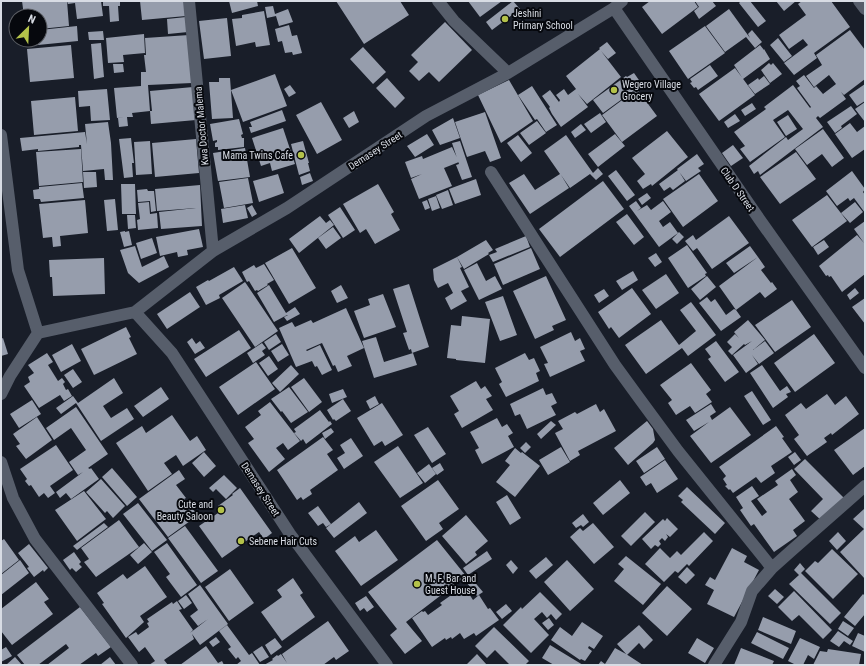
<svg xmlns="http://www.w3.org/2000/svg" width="866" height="666" viewBox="0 0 866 666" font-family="'Roboto Condensed',sans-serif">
<rect width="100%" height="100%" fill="#191e29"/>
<path fill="#969dac" d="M 22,1 L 67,1 L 69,26 L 40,29 L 40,16 L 24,16 Z
M 67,1 L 101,1 L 103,16 L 77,19 L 75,3 L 68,4 Z
M 103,1 L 120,1 L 120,6 L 118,6 L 119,21 L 110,22 L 109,6 L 103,6 Z
M 140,1 L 185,1 L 186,16 L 142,20 Z
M 229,1 L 257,1 L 258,6 L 232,13 Z
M 336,1 L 400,1 L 409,15 L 364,44 Z
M 468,1 L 502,1 L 480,17 Z
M 513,1 L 520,9 L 492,30 L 486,22 Z
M 650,1 L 694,1 L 698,7 L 662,34 L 642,7 Z
M 695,1 L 712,1 L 716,6 L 699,19 L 694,11 L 700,6 L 699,7 Z
M 741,1 L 750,1 L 766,21 L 758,27 L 739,3 Z
M 776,1 L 796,1 L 784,11 Z
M 802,1 L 831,1 L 850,27 L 814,53 L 817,58 L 794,75 L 784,63 L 808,45 L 803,39 L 789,49 L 779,35 L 806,15 L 798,4 Z
M 273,6 L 275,14 L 288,9 L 293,22 L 279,26 L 276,16 L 267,18 L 265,7 Z
M 729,9 L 750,38 L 748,34 L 752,30 L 762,42 L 755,48 L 746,37 L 725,52 L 706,26 Z
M 264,11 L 270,45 L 256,47 L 255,42 L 236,46 L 232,19 L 242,18 L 242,15 Z
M 186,17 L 188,32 L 168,34 L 167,19 Z
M 227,18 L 231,56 L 204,59 L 199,21 Z
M 445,22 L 472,50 L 439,82 L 429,72 L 419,81 L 409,71 L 418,62 L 411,55 Z
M 289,25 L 292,36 L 297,35 L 302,53 L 293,55 L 292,52 L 285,53 L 282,41 L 278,42 L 275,29 Z
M 77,26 L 78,41 L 28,46 L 27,40 L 40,40 L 40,30 Z
M 705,26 L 725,53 L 688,79 L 669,51 Z
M 850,30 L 865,50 L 865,79 L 844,95 L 841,92 L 846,99 L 820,118 L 818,116 L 816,118 L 823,127 L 760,175 L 758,171 L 754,174 L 749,166 L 786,137 L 788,140 L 803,129 L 788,110 L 773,120 L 785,137 L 750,162 L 740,149 L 745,146 L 734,132 L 766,109 L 764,107 L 793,85 L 813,112 L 810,108 L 811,107 L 797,88 L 800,86 L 796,81 L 804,75 L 814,88 L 816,86 L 823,94 L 836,84 L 829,75 L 814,87 L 806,76 L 822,65 L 816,55 Z
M 103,31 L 104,40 L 89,40 L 88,32 Z
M 144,34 L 145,53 L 123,55 L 124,62 L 108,63 L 106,38 Z
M 189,35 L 192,83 L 148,85 L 150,111 L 132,113 L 133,117 L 127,117 L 128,126 L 119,127 L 118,118 L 125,117 L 117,118 L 114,88 L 141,86 L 141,72 L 146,72 L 144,55 L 146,55 L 145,38 Z
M 778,38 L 792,56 L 784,62 L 770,45 Z
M 607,42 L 616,53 L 608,59 L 601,51 L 621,77 L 587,104 L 578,94 L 588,107 L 561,127 L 552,114 L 549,108 L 550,107 L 542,96 L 550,90 L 559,102 L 560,100 L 556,95 L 564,89 L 568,95 L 576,89 L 566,76 L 600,49 L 599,48 Z
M 101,43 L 104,77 L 94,79 L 91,44 Z
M 71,45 L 74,78 L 30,82 L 27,49 Z
M 760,45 L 764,50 L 764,49 L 770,59 L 743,79 L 734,65 Z
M 363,47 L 386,72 L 373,84 L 350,59 Z
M 769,63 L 771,65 L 773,63 L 782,74 L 770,83 L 761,70 Z
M 113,64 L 123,64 L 124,72 L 114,73 Z
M 710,65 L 718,76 L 698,90 L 696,87 L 694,88 L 690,83 L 692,82 L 690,79 Z
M 735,68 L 755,95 L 719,121 L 699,94 Z
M 634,73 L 641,83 L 635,87 L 636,89 L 603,113 L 593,100 L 626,76 L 627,77 Z
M 275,74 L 287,106 L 243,122 L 231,90 Z
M 764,76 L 770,84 L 755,94 L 748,85 L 758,78 L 759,80 Z
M 219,78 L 230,78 L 233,118 L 212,119 L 209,82 L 219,82 Z
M 387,78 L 405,98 L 395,108 L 376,88 Z
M 509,80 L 533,121 L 501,143 L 478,95 Z
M 865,84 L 865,101 L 857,106 L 849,95 Z
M 290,85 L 296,93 L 289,97 L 284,89 Z
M 532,86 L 557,125 L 546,132 L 537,119 L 535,120 L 518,95 Z
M 193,87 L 196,120 L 151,124 L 150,111 L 152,111 L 150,91 Z
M 107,89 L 110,120 L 91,121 L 90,106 L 79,107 L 78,91 Z
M 637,89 L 657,116 L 622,142 L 602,115 Z
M 75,97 L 78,131 L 34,135 L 31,101 Z
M 321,102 L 342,140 L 317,154 L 296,115 Z
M 865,102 L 865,122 L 855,109 Z
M 752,103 L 756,109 L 745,116 L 741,110 Z
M 851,106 L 857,114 L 841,126 L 842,128 L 835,133 L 827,122 Z
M 282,110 L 286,121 L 251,133 L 249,127 L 252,127 L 250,122 Z
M 354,111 L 359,122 L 349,128 L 343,118 Z
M 485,112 L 501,158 L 490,162 L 485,151 L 467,157 L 455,122 Z
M 600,113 L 606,122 L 591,133 L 584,124 Z
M 735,114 L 740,121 L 728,128 L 724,122 Z
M 788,115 L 797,129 L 786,136 L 777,122 Z
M 453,118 L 460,138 L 440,145 L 432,130 Z
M 239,119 L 243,134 L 241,135 L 242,138 L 244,138 L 244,147 L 218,150 L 218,147 L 215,147 L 215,143 L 217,142 L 217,140 L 213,141 L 210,124 Z
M 537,121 L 546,133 L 529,145 L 520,133 Z
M 108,122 L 111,143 L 113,180 L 105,180 L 104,169 L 83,171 L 81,145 L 79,145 L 79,147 L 38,151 L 38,149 L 22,151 L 20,138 L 85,132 L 87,144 L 85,124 Z
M 850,123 L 857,132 L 865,126 L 865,149 L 852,158 L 835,134 Z
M 581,124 L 586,130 L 575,138 L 571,132 Z
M 283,128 L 295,164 L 272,171 L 270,163 L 261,166 L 252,138 Z
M 823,129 L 844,158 L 832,167 L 822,154 L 807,165 L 795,149 Z
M 667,131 L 688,157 L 652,186 L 651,184 L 643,189 L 637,181 L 645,174 L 632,158 Z
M 427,134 L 434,145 L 415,157 L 407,146 Z
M 615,134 L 625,146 L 598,167 L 588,154 Z
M 518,135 L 532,153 L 521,162 L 507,143 Z
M 566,135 L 593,173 L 598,168 L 603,174 L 596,180 L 590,174 L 570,188 L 561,175 L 569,188 L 530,214 L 509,183 L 524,174 L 535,190 L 560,174 L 544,151 Z
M 131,138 L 134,163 L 132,163 L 133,177 L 124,178 L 119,139 Z
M 196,139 L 199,173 L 155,177 L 152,143 Z
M 150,141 L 152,174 L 136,175 L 134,142 Z
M 303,141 L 309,163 L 308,163 L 310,171 L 299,175 L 291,144 Z
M 460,141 L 472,177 L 462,180 L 456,165 L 459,164 L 452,143 Z
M 733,145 L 743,158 L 731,166 L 722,153 Z
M 452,147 L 459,162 L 444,168 L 452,186 L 419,199 L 411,179 L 422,174 L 411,178 L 405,162 L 422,156 L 423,159 Z
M 245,148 L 250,177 L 218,181 L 213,153 Z
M 81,149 L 83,182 L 39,186 L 36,152 Z
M 796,152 L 816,179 L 780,204 L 760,177 Z
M 697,154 L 704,164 L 698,168 L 701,171 L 686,181 L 677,169 Z
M 616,170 L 635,195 L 627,201 L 608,176 Z
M 678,170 L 685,181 L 673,190 L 670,187 L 664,191 L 659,184 Z
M 852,171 L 865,189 L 863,192 L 865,195 L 865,213 L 854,198 L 850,201 L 848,198 L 837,206 L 826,191 Z
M 83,172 L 96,172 L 97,187 L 84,188 Z
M 310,173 L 313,181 L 302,185 L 300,177 Z
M 278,174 L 284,193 L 259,202 L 253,181 Z
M 699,174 L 718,201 L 683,227 L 663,199 Z
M 248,178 L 253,203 L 224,208 L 219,182 Z
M 476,179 L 481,195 L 455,204 L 449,189 Z
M 603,181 L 624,209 L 560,257 L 539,229 Z
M 82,183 L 84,198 L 41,202 L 40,199 L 34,199 L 33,190 L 39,189 L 39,187 Z
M 121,184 L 135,184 L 136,214 L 122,214 Z
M 378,184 L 394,212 L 391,214 L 400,230 L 375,244 L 366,229 L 360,233 L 343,204 Z
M 200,185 L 202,226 L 161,229 L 159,212 L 196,208 L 157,211 L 155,189 Z
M 147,189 L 148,191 L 154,191 L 156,211 L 151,212 L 150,201 L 138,202 L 137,190 Z
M 448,190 L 453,205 L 442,209 L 436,195 Z
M 647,193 L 651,198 L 642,205 L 638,199 Z
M 827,195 L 847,221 L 812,247 L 792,220 Z
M 436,196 L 440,208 L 432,211 L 428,199 Z
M 115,199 L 118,230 L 107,231 L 104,200 Z
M 85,200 L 88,233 L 60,236 L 61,246 L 53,247 L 52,237 L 43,238 L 39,204 Z
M 427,200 L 430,208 L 425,210 L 422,202 Z
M 636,201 L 641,208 L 637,211 L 647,205 L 651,210 L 663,201 L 671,212 L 659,221 L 663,227 L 670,222 L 678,233 L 659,247 L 629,206 Z
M 149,202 L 150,214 L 157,213 L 158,228 L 138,230 L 137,220 L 140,219 L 138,203 Z
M 855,202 L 863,212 L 850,223 L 841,213 Z
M 245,205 L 248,218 L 223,223 L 221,209 Z
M 252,205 L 257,214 L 252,217 L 247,208 Z
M 340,207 L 355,230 L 343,238 L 328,215 Z
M 627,214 L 644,237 L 634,245 L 616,222 Z
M 127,215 L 135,215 L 136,228 L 128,229 Z
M 320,216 L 326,223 L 330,220 L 334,225 L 299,253 L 289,239 Z
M 729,216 L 749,243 L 712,269 L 697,248 L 693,251 L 685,241 L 693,235 L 696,240 Z
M 865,221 L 865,274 L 842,292 L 831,276 L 829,277 L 828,275 L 826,276 L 819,266 L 857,235 L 864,243 L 854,229 Z
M 333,227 L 341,238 L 326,249 L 318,238 Z
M 199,229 L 203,247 L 187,250 L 188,255 L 178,257 L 177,252 L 160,256 L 156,237 Z
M 125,231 L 125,232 L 129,231 L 132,245 L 124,247 L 120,232 Z
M 679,232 L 684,237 L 677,244 L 672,239 Z
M 526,236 L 530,247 L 493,262 L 489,255 L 497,252 L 495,249 Z
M 152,238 L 157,253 L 141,259 L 136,243 Z
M 486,240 L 493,250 L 488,253 L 489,254 L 464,269 L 457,257 Z
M 824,240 L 829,247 L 818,255 L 813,247 Z
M 687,245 L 707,273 L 705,274 L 706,276 L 688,288 L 668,258 Z
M 135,246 L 142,267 L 164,256 L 169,267 L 139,283 L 128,273 L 120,250 Z
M 750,246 L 758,257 L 734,273 L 726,263 Z
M 292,248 L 316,288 L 289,304 L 265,263 Z
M 531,248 L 540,269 L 503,285 L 494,264 Z
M 656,253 L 662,262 L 655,267 L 648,258 Z
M 457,257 L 462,267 L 460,268 L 469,287 L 461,291 L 467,301 L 451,310 L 445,298 L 453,293 L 448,283 L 438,288 L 434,280 L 433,269 Z
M 758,257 L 765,267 L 761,270 L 771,283 L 772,282 L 777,289 L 765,298 L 760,292 L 736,310 L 719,286 Z
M 104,258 L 105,294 L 53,296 L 52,277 L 50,277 L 49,260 Z
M 477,263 L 486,281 L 495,276 L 502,289 L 479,300 L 464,270 Z
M 264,264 L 274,280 L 267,284 L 268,285 L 258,291 L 257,290 L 255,291 L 249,281 L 247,282 L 242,272 L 254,265 L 256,268 Z
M 234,267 L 243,281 L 219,295 L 220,298 L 206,305 L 196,287 L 208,280 L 209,281 Z
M 633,271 L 638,280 L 622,290 L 616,281 Z
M 666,274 L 679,293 L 656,309 L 642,290 Z
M 546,276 L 566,320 L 552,326 L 554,330 L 535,339 L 513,291 Z
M 707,276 L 716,287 L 700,300 L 691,289 Z
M 245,282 L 278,331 L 255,347 L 222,298 Z
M 409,284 L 429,347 L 412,353 L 411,349 L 409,350 L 403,333 L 407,332 L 393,289 Z
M 269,285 L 286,313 L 295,307 L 300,314 L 287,321 L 284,317 L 288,315 L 287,315 L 274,322 L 257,293 Z
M 341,285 L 348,298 L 337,303 L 331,291 Z
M 632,288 L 651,314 L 619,338 L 611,327 L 609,329 L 598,312 Z
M 855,288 L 859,293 L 850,300 L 847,295 Z
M 604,289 L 609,296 L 599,303 L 594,295 Z
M 190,292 L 200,307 L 167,329 L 157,314 Z
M 383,294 L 396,327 L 364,338 L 354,311 L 370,305 L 368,299 Z
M 503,296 L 517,335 L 500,341 L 485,302 Z
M 707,297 L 711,302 L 715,299 L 726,315 L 734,309 L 736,310 L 741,317 L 721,331 L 699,303 Z
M 865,298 L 865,324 L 852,307 Z
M 792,300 L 811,327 L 775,352 L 755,325 Z
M 691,302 L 716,335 L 688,356 L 682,348 L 646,374 L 625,345 L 661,320 L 679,345 L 696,331 L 680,310 Z
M 346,308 L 364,348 L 347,356 L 352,366 L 338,372 L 335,365 L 333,366 L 322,343 L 306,350 L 307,351 L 320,345 L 332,370 L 322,375 L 317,366 L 315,367 L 312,361 L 296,367 L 279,328 L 292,322 L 295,327 L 311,320 L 313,323 Z
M 462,316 L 490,319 L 485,363 L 456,360 L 456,359 L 447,358 L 451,325 L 461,326 Z
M 748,320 L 765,340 L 753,350 L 765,341 L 774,353 L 759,364 L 752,355 L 758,364 L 746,373 L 733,355 L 752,341 L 745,345 L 744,344 L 732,355 L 728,351 L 732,347 L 727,342 L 735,334 L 739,338 L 734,332 Z
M 126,327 L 131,337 L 129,338 L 137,354 L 94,375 L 81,349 Z
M 239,330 L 251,348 L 206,377 L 194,359 Z
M 571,332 L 575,341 L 580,338 L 585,349 L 580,351 L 585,361 L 550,377 L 544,364 L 548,363 L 540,347 Z
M 276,334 L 281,342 L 269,350 L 264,342 Z
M 814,334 L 835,363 L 795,392 L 774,363 Z
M 376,337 L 384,362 L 413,353 L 417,365 L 374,378 L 362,341 Z
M 3,338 L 8,354 L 1,356 L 1,339 Z
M 192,338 L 196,344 L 200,341 L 205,348 L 195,354 L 187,342 Z
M 716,341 L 739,372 L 725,382 L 708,359 L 711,357 L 705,349 Z
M 262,343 L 266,348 L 262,351 L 265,355 L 253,363 L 247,353 Z
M 72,344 L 81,361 L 61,372 L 52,355 Z
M 282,344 L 289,355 L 278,362 L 271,351 Z
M 47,353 L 53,362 L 48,365 L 58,381 L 62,378 L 65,382 L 63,384 L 66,390 L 68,389 L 72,396 L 64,401 L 60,395 L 39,408 L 24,386 L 30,382 L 28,377 L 34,373 L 28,365 Z
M 525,353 L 529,360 L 534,358 L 540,371 L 536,373 L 539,381 L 506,397 L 499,384 L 502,382 L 495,368 Z
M 269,356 L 278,369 L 268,376 L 259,363 Z
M 256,362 L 275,389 L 238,415 L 219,387 Z
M 691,363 L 711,390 L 706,394 L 712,402 L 695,413 L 690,406 L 676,415 L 668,403 L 672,400 L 660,385 Z
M 291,365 L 299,374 L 280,392 L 272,383 Z
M 762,365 L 780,391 L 787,386 L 791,392 L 786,394 L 788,397 L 773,408 L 750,373 Z
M 73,369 L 82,382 L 73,388 L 64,375 Z
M 114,378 L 123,393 L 103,406 L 111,418 L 127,408 L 134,419 L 101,441 L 76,403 L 61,414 L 56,408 L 73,396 L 78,403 Z
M 304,378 L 322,402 L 309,412 L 291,387 Z
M 476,381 L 481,389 L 485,386 L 492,396 L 486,399 L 493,410 L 462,428 L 454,414 L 459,411 L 450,396 Z
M 161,387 L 169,399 L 143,417 L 134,406 Z
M 289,387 L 308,412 L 291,423 L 282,411 L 281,412 L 271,399 Z
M 543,388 L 546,395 L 552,393 L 557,403 L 551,406 L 556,415 L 527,429 L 520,414 L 515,416 L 510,404 Z
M 343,389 L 347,397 L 332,403 L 329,394 Z
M 752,391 L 771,420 L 763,425 L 744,396 Z
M 827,394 L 835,405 L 846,396 L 859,414 L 832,435 L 831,433 L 824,438 L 827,442 L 807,456 L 794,439 L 799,435 L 785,415 L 801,403 L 806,409 Z
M 375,396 L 379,404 L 370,409 L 366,401 Z
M 343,399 L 351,411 L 336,421 L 334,419 L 333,420 L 327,410 Z
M 32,400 L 41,414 L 19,428 L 10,414 Z
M 270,402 L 300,441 L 288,450 L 283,443 L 276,448 L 285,459 L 269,472 L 248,443 L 254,439 L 245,427 L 261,415 L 258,411 Z
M 382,403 L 403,435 L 385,446 L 382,441 L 374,446 L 357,418 Z
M 596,404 L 600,412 L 604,409 L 616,431 L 578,451 L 580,455 L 570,461 L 555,433 L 563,429 L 558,421 L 575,412 L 577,414 Z
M 711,404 L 716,412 L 710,416 L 712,420 L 730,407 L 751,435 L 711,463 L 690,436 L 709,422 L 694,431 L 686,420 Z
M 76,407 L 108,454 L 88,468 L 90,469 L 91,468 L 99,479 L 71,499 L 66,493 L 60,498 L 56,492 L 83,472 L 78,475 L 69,462 L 86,450 L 71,428 L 54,440 L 46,428 Z
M 320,410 L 329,422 L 330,421 L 332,424 L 306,444 L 303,439 L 301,441 L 294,433 L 296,432 L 294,429 Z
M 172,415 L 190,441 L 197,436 L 206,450 L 183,466 L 176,455 L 164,463 L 172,474 L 148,491 L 116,443 L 142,426 L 146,433 Z
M 37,417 L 52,440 L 26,459 L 16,446 L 20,444 L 13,434 Z
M 497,418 L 502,427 L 507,424 L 513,433 L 508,436 L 514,447 L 482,464 L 475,450 L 479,448 L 470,432 Z
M 551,421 L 556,425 L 541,439 L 537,434 Z
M 647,421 L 653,429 L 655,440 L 653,443 L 628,465 L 614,448 Z
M 776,426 L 784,437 L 782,438 L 792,452 L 771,466 L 775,473 L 761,483 L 756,477 L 733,493 L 730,489 L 729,490 L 725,486 L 727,485 L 723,479 L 726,476 L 719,467 Z
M 428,427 L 446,454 L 432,463 L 414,435 Z
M 331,428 L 334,432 L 325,439 L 322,433 Z
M 865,428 L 865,466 L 853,475 L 834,450 Z
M 323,437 L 333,450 L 327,454 L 338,470 L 310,490 L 312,494 L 303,500 L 301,497 L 297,500 L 277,470 Z
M 351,438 L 363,456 L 344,469 L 337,458 L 345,453 L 340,445 Z
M 526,442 L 531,447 L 525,453 L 520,448 Z
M 56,445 L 73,470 L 50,486 L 55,493 L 48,498 L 44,493 L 39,497 L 31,485 L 29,486 L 25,481 L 27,479 L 20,469 Z
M 398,446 L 423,483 L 400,498 L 374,462 Z
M 561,447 L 570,462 L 548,475 L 539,460 Z
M 657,447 L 665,459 L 644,473 L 636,461 Z
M 515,448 L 521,453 L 522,452 L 540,466 L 515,497 L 496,482 L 510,465 L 505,461 Z
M 204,452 L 216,466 L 204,477 L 192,463 Z
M 795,452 L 801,460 L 794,465 L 788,457 Z
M 805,459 L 845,499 L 822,521 L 811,511 L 823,499 L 794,469 Z
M 665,460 L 678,479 L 657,493 L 651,483 L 646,486 L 640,477 Z
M 440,463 L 444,470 L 437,475 L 432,468 Z
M 429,464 L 436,474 L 425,483 L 417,473 Z
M 112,468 L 137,497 L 127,506 L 102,477 Z
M 792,469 L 796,475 L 790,480 L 798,492 L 789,499 L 805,521 L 793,530 L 797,536 L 774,552 L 754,524 L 751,526 L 740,510 L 743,508 L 736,497 L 752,486 L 759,496 L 751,501 L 762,516 L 767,512 L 757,499 L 778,485 L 775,481 Z
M 179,470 L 185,479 L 176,485 L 186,498 L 184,499 L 196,513 L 195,513 L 197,516 L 168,537 L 139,499 Z
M 224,475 L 237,488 L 226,499 L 216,489 L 213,492 L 209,488 Z
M 101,479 L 125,506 L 113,518 L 107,511 L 105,513 L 86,492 Z
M 438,480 L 459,509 L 439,523 L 443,529 L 426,541 L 401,506 Z
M 620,480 L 630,493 L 603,515 L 593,503 Z
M 687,487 L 725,523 L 715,534 L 681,502 L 683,500 L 678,496 Z
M 240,488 L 272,533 L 264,539 L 259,532 L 222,558 L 199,526 L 221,511 L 218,506 L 233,495 L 232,494 Z
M 84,491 L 106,519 L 77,541 L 55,510 Z
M 507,495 L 521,518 L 510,525 L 496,502 Z
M 359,502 L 367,513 L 334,538 L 326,528 Z
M 138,503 L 167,540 L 152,551 L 123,514 Z
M 318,506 L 331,524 L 326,527 L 323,523 L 318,526 L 308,513 Z
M 864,509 L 865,510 L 865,579 L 840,552 L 864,529 L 853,519 Z
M 645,512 L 655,522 L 631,546 L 621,536 Z
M 583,514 L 589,522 L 583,527 L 581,525 L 576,528 L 572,523 Z
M 466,515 L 488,541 L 475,552 L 477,555 L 466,564 L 442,536 Z
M 667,518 L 678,529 L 670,537 L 666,534 L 668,537 L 665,541 L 662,538 L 659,541 L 661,544 L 658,547 L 655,545 L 651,549 L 642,539 L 663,519 L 665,521 Z
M 119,520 L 139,547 L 96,577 L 84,562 L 89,559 L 81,548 Z
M 104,523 L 108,527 L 77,550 L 73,546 Z
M 593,523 L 614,547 L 594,564 L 570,537 L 580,528 L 583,531 Z
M 185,526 L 218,571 L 201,583 L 168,538 Z
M 376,530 L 398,560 L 361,586 L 335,551 L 355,536 L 359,542 Z
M 704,532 L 713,541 L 689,566 L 687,564 L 678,573 L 675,571 L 664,582 L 645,564 L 660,548 L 670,558 L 677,551 L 681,555 Z
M 838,532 L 846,541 L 837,550 L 829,541 Z
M 4,539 L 19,560 L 1,574 L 1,541 Z
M 437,540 L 466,576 L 406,622 L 422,641 L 405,654 L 390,635 L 397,629 L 368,592 Z
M 144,543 L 152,552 L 138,564 L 130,555 Z
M 167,543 L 197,585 L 181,597 L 166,577 L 170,574 L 154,552 Z
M 29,544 L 48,568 L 44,572 L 43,570 L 34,577 L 27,568 L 29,567 L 18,553 Z
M 732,548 L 747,556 L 744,562 L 759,570 L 734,617 L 707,604 L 714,590 L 705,585 L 710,577 L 715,580 Z
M 832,549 L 858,574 L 833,599 L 805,571 L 815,561 L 818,563 Z
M 487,551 L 492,559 L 468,575 L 463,568 Z
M 74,552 L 81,562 L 79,564 L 82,567 L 76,572 L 72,568 L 70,570 L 63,560 Z
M 626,556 L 661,584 L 643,605 L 614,581 L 624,569 L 618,564 Z
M 546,557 L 553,565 L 536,579 L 529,571 Z
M 20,560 L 29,573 L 1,595 L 1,575 Z
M 511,560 L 518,568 L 513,574 L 506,565 Z
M 567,560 L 594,589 L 570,611 L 544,582 Z
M 800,563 L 805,569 L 801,573 L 841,613 L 830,624 L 789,584 L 799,575 L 794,570 Z
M 145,566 L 167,597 L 140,616 L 144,622 L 126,638 L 102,604 L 104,603 L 97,593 L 123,574 L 127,579 Z
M 687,567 L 695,575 L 686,584 L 678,577 Z
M 230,569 L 254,603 L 229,621 L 205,587 Z
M 293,578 L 303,593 L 300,595 L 315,617 L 282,641 L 261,612 L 282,597 L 277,590 Z
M 472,579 L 483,592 L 477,596 L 467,583 Z
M 36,582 L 49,599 L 44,602 L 53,614 L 12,645 L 1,631 L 1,609 Z
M 200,585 L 228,624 L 200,645 L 192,634 L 194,639 L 164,660 L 168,665 L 149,665 L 155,661 L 145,647 L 139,652 L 128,637 L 136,632 L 138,635 L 149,627 L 147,623 L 149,622 L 147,619 L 172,602 L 173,604 L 177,601 L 182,609 L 179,610 L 193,630 L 190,633 L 208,619 L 198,626 L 190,616 L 198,610 L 188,594 Z
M 464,586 L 473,600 L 479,595 L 488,609 L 490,608 L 499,620 L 476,636 L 474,633 L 464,639 L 460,633 L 452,639 L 451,637 L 446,640 L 445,638 L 432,647 L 412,618 L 422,611 L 423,612 L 425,611 L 428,615 L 442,605 L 440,603 Z
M 667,586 L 692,609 L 667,636 L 642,613 Z
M 775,589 L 784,597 L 777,604 L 768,596 Z
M 794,591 L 832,630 L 823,639 L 799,615 L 792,621 L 778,607 Z
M 540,592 L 562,614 L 556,620 L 551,614 L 547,618 L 542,612 L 534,619 L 549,635 L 531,653 L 503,625 L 521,607 L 522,609 Z
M 863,594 L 865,596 L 865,614 L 855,626 L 844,617 Z
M 186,595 L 192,603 L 184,609 L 178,601 Z
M 366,596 L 374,607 L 367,612 L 364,608 L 360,611 L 355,603 Z
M 506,604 L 512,611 L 502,619 L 496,612 Z
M 80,607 L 111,647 L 98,656 L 96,653 L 79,665 L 47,665 L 69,648 L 66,644 L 38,665 L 25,665 L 17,655 Z
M 763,617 L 796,631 L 791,644 L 758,630 Z
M 549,618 L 554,625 L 548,630 L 542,623 Z
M 328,621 L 349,651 L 336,660 L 334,657 L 323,665 L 264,665 L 273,660 L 272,659 L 277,655 L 278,656 L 281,654 L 287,663 L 282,654 Z
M 843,621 L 854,628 L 848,636 L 838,629 Z
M 582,622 L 603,636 L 594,649 L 589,646 L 588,648 L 592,651 L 585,661 L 581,659 L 580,660 L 551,640 L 560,627 L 572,636 Z
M 227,625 L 249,655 L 252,653 L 260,665 L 236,665 L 241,661 L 238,657 L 236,659 L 228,649 L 231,647 L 219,631 Z
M 639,625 L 653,640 L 644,649 L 639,643 L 627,655 L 617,644 Z
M 494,627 L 529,661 L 525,665 L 510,665 L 495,650 L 487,658 L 475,646 Z
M 838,631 L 853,641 L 850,645 L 844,641 L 839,647 L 830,641 Z
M 757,632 L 789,648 L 783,659 L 751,643 Z
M 858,633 L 865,636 L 865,652 L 852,646 Z
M 216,637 L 220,642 L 213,647 L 209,642 Z
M 275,638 L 282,647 L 271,655 L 265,645 Z
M 697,638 L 714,648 L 705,663 L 688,653 Z
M 800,638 L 820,647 L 814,659 L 808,655 L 803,665 L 796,665 L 788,661 Z
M 550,645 L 583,665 L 554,665 L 542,658 Z
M 206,646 L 218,663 L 222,661 L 224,665 L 180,665 Z
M 262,646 L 269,657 L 260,662 L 253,652 Z
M 6,647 L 12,656 L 1,662 L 1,650 Z
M 615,648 L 626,654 L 643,665 L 598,665 L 601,661 L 605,664 Z
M 741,648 L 774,661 L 772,665 L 734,665 Z
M 828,649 L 861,654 L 859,665 L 813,665 L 820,651 L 827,652 Z
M 477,654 L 487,665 L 466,665 Z
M 15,657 L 22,665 L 6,665 Z
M 110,657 L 116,665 L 100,665 Z"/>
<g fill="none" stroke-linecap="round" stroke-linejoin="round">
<path stroke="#575e6b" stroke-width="12" d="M 189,1 L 213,251
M 438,1 L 454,21 L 508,73
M 859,1 L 865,9
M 614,8 L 762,223 L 865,368
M 1,135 L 18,270 L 38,333
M 491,172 L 615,365 L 639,398 L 678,451 L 772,568
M 135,312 L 172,353 L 290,534 L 387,665
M 1,394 L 10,376 L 38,333 L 135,312 L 213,251 L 287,208 L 426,116 L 508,73 L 614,8 L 622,1
M 1,462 L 13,498 L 35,539 L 132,665
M 714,665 L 741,622 L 752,591 L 772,568 L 791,551 L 865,486"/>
</g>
<g fill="#b4c24a" stroke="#06080d" stroke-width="1.5">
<circle cx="505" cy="19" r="4"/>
<circle cx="614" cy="90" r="4"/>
<circle cx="301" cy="155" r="4"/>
<circle cx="221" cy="510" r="4"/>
<circle cx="241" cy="541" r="4"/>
<circle cx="417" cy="584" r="4"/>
</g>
<g text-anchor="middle" stroke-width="4" stroke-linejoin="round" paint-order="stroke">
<g font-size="10" fill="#d8dce4" stroke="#06080d" text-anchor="start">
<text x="513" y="17">Jeshini<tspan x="513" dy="12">Primary School</tspan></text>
<text x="622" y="88">Wegero Village<tspan x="622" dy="12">Grocery</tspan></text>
<text x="293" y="159" text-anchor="end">Mama Twins Cafe</text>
<text x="213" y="508" text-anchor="end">Cute and<tspan x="213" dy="12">Beauty Saloon</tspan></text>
<text x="249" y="545">Sebene Hair Cuts</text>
<text x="425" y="582">M. F. Bar and<tspan x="425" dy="12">Guest House</tspan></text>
</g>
<g font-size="10" fill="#d8dce4" stroke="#06080d">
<text transform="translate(201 126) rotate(-95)" y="4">Kwa Doctor Malema</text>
<text transform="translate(375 150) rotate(-33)" y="4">Demasey Street</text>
<text transform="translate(738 189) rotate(55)" y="4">Club D Street</text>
<text transform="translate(261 489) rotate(57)" y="4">Demasey Street</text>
</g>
</g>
<rect width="866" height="666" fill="none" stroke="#d8dce4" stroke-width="4"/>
<g transform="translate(28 28) rotate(24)"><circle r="19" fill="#06080d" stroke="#5a5d63"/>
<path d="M0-3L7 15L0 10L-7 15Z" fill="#b4c24a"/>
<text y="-6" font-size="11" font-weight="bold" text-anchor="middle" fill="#d8dce4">N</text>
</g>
</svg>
